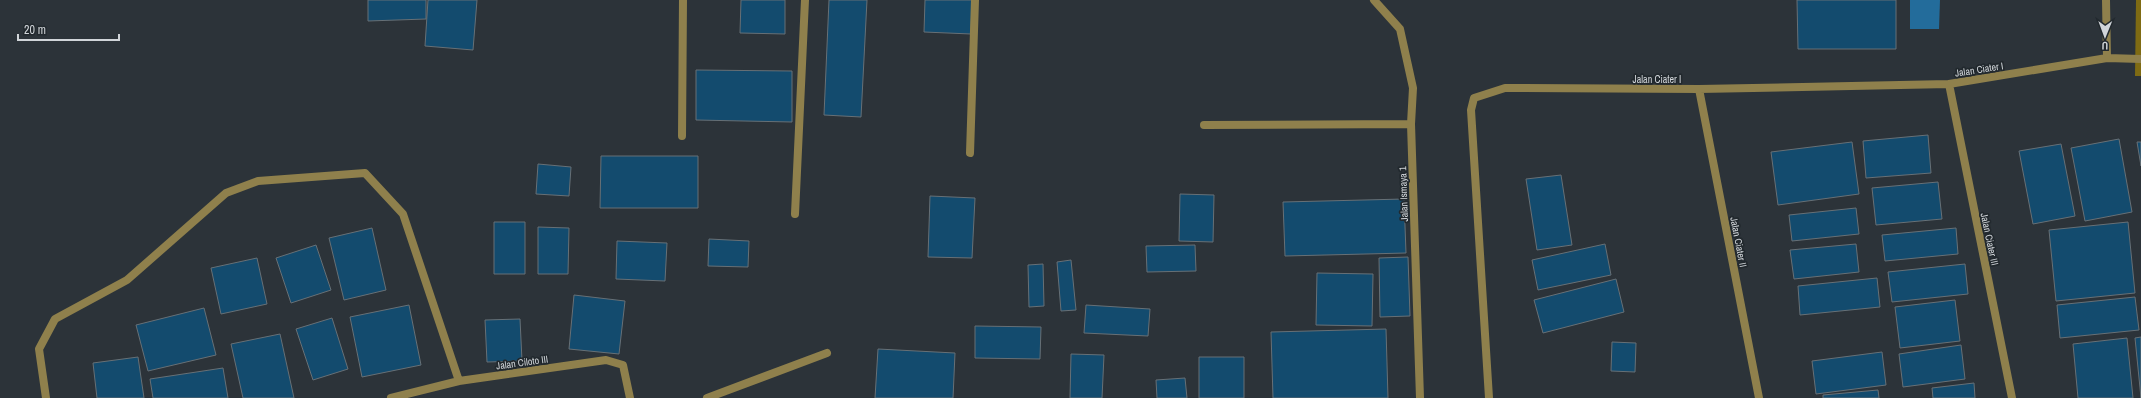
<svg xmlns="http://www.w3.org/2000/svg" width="2141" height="398" viewBox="0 0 2141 398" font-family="'Archivo Narrow',sans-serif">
<rect width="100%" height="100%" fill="#2c3339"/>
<path fill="#7f6b13" d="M 2136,0 L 2141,0 L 2141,76 L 2135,76 Z"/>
<path fill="#236c9b" d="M 1910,0 L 1940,0 L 1939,29 L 1910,29 Z"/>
<path fill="#134b6e" stroke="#677076" d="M 368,0 L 426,0 L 426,19 L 368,21 Z
M 428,0 L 477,0 L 473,50 L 425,46 Z
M 741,0 L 785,0 L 785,34 L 740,33 Z
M 829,0 L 867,0 L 861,117 L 824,115 Z
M 925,0 L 972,0 L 971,34 L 924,32 Z
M 1797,0 L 1896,0 L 1896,49 L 1798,49 Z
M 696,70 L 792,71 L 792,122 L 696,120 Z
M 1928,135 L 1931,173 L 1866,178 L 1863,141 Z
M 2119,139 L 2132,212 L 2085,221 L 2071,148 Z
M 1852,142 L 1859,194 L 1778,205 L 1771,152 Z
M 2137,142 L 2141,142 L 2141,166 Z
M 2061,144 L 2075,216 L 2033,224 L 2019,151 Z
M 601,156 L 698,156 L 698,208 L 600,208 Z
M 538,164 L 571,167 L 569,196 L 536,194 Z
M 1561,175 L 1572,245 L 1537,250 L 1526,179 Z
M 1938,182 L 1942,219 L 1876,225 L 1872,188 Z
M 1180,194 L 1214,195 L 1213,242 L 1179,241 Z
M 930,196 L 975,198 L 972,258 L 928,257 Z
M 1404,199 L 1406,253 L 1285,256 L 1283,202 Z
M 1856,208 L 1859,234 L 1792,241 L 1789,215 Z
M 494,222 L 525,222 L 525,274 L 494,274 Z
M 2128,222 L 2135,293 L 2056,301 L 2049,230 Z
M 538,227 L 569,228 L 568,274 L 538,274 Z
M 372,228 L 386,290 L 344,300 L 329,238 Z
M 1956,228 L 1958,254 L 1885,261 L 1882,235 Z
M 709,239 L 749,241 L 748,267 L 708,266 Z
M 617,241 L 667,243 L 665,281 L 616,279 Z
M 1605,244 L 1611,275 L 1538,290 L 1532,260 Z
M 1856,244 L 1859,272 L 1794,279 L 1790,250 Z
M 316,245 L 331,290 L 291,303 L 276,258 Z
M 1195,245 L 1196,271 L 1147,272 L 1146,246 Z
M 1408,257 L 1410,316 L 1380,317 L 1379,258 Z
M 257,258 L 267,304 L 221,314 L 211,268 Z
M 1071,260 L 1076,310 L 1061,311 L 1057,262 Z
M 1043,264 L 1044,306 L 1029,307 L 1028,265 Z
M 1965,264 L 1968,294 L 1892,302 L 1888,272 Z
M 1317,273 L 1373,274 L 1372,326 L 1316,325 Z
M 1877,278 L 1880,307 L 1800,315 L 1798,286 Z
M 1616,279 L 1624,312 L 1543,333 L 1534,300 Z
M 574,295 L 625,301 L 619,354 L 569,349 Z
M 2135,297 L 2139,330 L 2060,338 L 2057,305 Z
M 1955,300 L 1960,341 L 1900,348 L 1895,307 Z
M 409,305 L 421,365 L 362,377 L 350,317 Z
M 1086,305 L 1150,309 L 1148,336 L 1084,333 Z
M 204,308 L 216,355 L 148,371 L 136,325 Z
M 332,318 L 348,369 L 313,380 L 296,329 Z
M 520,319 L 522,361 L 487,362 L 485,320 Z
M 975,326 L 1041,327 L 1040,359 L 975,358 Z
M 1386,329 L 1388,398 L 1273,398 L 1271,332 Z
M 280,334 L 294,398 L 243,398 L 231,344 Z
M 2141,337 L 2141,398 L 2135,338 Z
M 2127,338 L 2133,398 L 2078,398 L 2073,344 Z
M 1612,342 L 1636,343 L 1635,372 L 1611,371 Z
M 1961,345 L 1965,379 L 1903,387 L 1899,354 Z
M 878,349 L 955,353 L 953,398 L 875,398 Z
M 1882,352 L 1886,385 L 1816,394 L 1812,361 Z
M 1071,354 L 1104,355 L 1102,398 L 1070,398 Z
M 138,357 L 144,398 L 97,398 L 93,363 Z
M 1199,357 L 1244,357 L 1244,398 L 1199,398 Z
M 223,368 L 228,398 L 153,398 L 150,379 Z
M 1185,378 L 1187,398 L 1157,398 L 1156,380 Z
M 1974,383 L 1975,398 L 1933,398 L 1932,388 Z
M 1878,390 L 1879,398 L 1823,398 L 1823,395 Z"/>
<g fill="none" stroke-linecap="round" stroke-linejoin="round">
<path stroke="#8f804c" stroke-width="8" d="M 1374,0 L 1400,29 L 1413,88 L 1411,124 L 1420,398
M 2106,0 L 2107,58
M 1949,84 L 2012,398
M 1699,89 L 1759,398
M 1204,125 L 1411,124
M 682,136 L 683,0
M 970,153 L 975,0
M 795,214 L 805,0
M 46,398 L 39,349 L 55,319 L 127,280 L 226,193 L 258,181 L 365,173 L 403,214 L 459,381
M 391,398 L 459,381 L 606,360 L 623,365 L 630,398
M 707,398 L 827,353
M 1489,398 L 1471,110 L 1474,98 L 1505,88 L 1699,89 L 1949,84 L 2107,58 L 2141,59"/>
</g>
<g text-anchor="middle" stroke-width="3.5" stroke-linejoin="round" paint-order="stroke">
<g font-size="10" fill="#d1d5d9" stroke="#22292e">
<text transform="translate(1979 69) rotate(-9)" y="4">Jalan Ciater I</text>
<text x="1657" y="83">Jalan Ciater I</text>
<text transform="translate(1403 194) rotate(-92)" y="4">Jalan Ismaya 1</text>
<text transform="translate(1990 239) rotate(78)" y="4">Jalan Ciater III</text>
<text transform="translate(1739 242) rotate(79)" y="4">Jalan Ciater II</text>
<text transform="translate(522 362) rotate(-8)" y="4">Jalan Ciloto III</text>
</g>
</g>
<g transform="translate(2105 36) rotate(181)" stroke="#22292e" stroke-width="3" paint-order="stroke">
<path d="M0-3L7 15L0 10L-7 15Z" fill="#d1d5d9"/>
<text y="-6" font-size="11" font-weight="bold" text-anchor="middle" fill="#d1d5d9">U</text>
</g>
<path d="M18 34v6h101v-6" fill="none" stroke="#d1d5d9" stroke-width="2"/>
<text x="24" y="34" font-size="12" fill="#d1d5d9" stroke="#22292e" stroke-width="3" paint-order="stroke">20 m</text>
</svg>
